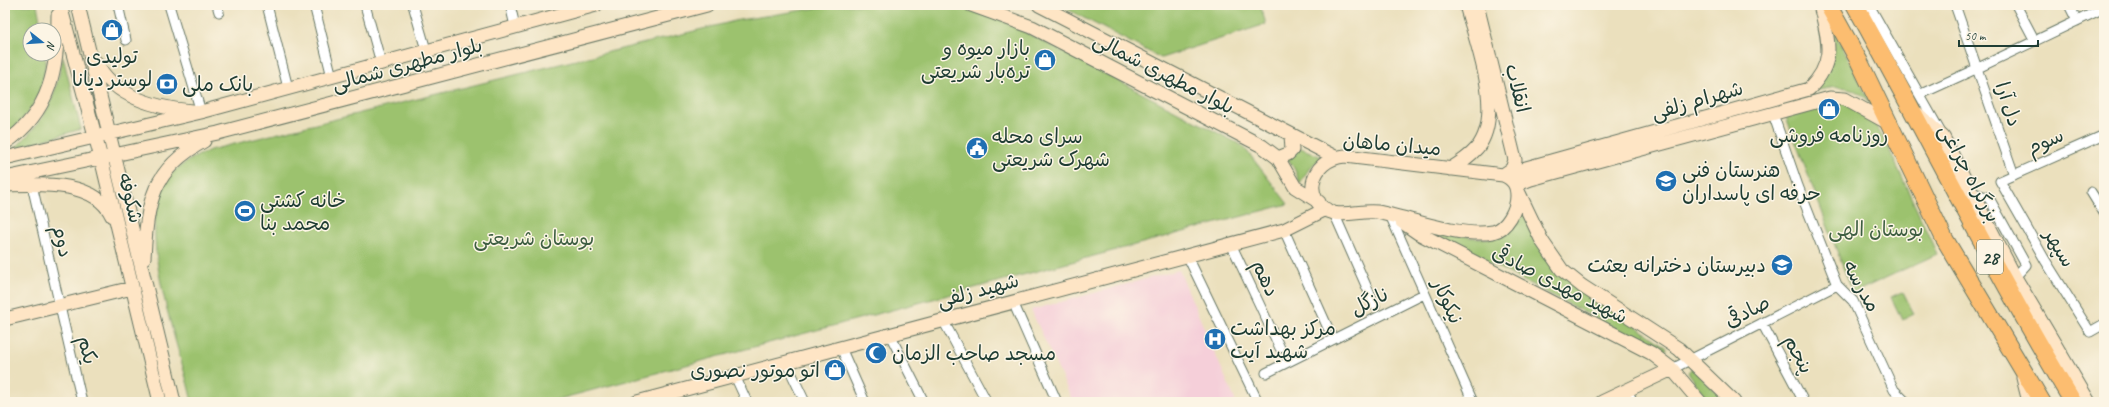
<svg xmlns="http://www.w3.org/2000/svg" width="2109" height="407" viewBox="0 0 2109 407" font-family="Caveat,'Playpen Sans Arabic',sans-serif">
<rect width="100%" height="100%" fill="#fcf5e5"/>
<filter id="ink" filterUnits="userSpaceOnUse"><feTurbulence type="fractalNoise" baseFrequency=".025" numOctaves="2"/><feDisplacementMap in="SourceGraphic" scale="8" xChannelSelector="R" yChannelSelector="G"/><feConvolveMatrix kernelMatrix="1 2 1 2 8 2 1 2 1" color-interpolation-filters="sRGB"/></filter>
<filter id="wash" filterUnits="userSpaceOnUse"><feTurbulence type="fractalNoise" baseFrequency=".012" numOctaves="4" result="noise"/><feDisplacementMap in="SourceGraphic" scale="16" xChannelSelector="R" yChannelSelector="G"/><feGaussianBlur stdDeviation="0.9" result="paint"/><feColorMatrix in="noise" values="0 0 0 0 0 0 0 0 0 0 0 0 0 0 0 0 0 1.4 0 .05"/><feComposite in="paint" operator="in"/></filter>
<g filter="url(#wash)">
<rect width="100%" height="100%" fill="#ebe0bd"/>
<path fill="#f5cfd9" d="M 1179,270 L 1236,402 L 1073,402 L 1031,310 Z"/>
<path fill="#9cc26e" stroke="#5e8051" d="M 5,5 L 37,5 L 42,30 L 30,30 L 30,54 L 46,54 C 44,95 34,109 5,137 Z
M 836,5 L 951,5 L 977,9 L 1000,19 L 1243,146 L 1288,204 L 548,402 L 192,402 C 180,345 131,227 169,177 C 179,164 195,157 210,150 L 739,20 Z
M 1059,5 L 1260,5 L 1266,24 L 1161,58 Z
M 1824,11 L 1871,104 C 1855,82 1834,86 1810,92 L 1823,76 Z
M 63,57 L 81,129 L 14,149 C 49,115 53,104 63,57 Z
M 1838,97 L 1871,117 L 1889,149 L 1937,254 L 1853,293 L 1783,109 Z
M 1296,146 L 1324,158 C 1312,162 1305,174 1300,184 L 1295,170 L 1287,157 Z
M 1523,195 L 1556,268 L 1667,348 L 1666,350 L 1661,352 L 1647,345 L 1423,228 L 1480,239 L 1496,237 Z
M 1903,292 L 1914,314 L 1902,320 L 1891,297 Z
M 1692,368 L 1727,402 L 1709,402 L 1688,372 Z"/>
</g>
<g filter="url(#ink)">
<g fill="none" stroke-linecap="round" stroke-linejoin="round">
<g stroke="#667664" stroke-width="11">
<path id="street" d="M 118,5 L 126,40
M 169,5 L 201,112
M 217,5 L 219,12
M 267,5 L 288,88
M 314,5 L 332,77
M 365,5 L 381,63
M 413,5 L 426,50
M 510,5 L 515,26
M 1869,5 L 1940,131
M 1955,5 L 2014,175
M 2016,5 L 2035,41
M 2069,5 L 2077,21
M 1921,94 L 1978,68 L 2104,8
M 1773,114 L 1798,186 L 1837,285 L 1853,301 L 1894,390 L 1906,402
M 2104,135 L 2000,181 L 2045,260 L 2090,332 L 2104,324
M 32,185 L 82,402
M 1971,192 L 1989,198 L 2026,265 L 2015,277
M 2091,192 L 2104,213
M 1334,213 L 1375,306
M 1390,215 L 1473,402
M 1284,230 L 1328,328
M 1231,244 L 1280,348
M 1187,255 L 1258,402
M 1013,302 L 1057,402
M 943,320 L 987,402
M 1762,323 L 1804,402
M 890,335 L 924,402
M 841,348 L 865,402
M 786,362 L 805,402
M 1672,369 L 1837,285
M 1266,373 L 1424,294
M 735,376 L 747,402
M 1627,390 L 1633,402"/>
</g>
<g stroke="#667664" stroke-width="15">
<path id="secondary" d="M 60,5 L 101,158 L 160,402
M 78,5 L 174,402
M 971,5 L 1032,27 L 1262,146 L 1278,158 L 1295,187 L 1319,202
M 1039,5 L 1335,157
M 1477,5 L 1515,160 L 1512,169 L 1503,175
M 96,62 C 114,98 156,108 193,111
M 1917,113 L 1943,137 L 2015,277 L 2089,402
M 5,143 C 51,112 58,67 58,15
M 1345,156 L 1503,175 C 1513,179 1517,185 1517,196 C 1517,209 1507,229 1493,232 C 1459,238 1410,218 1377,212 C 1363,210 1348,216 1334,213 C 1301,204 1308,159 1345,156 Z
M 5,158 L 201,112 L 596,5
M 1278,158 L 1288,154 L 1292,150 L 1291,135
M 1450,169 C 1460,163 1469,157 1477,148 C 1505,114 1476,43 1466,5
M 5,178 L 218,133 L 707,5
M 1510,178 L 1526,168 L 1809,89 C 1837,61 1828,40 1820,5
M 5,185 C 39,184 95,180 112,216
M 1515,185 L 1531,179 L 1830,98 L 1845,99 L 1890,124
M 1518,191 L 1542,241 L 1562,270 L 1582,286 L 1679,349 L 1734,402
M 1402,222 L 1418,233 L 1651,353 L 1672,369 L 1700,402
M 144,258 C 147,202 152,169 204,141
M 5,319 L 132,288
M 2023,378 L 2029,402
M 637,402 L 1284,230 L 1326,209
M 1602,402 L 1672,369"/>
</g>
<g stroke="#667664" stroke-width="19">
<path id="highway" d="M 1828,5 L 1859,61 L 1944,238 L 2042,402
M 1855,5 C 1928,137 1995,272 2073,402"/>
</g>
<use href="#street" stroke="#fff" stroke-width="9"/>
<use href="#secondary" stroke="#fee5c5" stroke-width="13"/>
<use href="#highway" stroke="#fcbd6f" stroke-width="17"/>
</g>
</g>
<defs>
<g id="shop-disc" transform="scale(1.15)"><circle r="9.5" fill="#1f6fb2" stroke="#fcf5e5"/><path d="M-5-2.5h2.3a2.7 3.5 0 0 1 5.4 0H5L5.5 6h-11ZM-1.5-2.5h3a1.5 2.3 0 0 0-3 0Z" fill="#fff"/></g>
<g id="bank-disc" transform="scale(1.15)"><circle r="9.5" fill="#1f6fb2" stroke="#fcf5e5"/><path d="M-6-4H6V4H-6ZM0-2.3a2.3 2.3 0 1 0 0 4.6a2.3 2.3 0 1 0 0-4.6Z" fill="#fff"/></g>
<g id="civic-disc" transform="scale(1.15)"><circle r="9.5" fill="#1f6fb2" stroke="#fcf5e5"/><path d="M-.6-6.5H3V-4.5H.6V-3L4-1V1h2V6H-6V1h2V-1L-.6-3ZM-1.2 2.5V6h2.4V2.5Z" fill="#fff"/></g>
<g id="school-disc" transform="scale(1.15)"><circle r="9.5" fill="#1f6fb2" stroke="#fcf5e5"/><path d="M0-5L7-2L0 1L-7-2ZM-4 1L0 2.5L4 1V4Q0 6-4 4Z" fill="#fff"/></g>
<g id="stadium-disc" transform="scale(1.15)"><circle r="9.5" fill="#1f6fb2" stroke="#fcf5e5"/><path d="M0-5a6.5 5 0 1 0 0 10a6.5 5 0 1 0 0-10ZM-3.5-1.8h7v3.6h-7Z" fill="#fff"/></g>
<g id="hospital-disc" transform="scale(1.15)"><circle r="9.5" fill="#1f6fb2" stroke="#fcf5e5"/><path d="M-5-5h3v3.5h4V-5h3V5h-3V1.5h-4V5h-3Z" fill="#fff"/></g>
<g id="mosque-disc" transform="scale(1.15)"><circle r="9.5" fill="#1f6fb2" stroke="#fcf5e5"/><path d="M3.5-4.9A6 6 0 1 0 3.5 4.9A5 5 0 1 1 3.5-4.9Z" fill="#fff"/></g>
</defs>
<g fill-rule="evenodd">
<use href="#shop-disc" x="112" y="30"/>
<use href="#shop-disc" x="1045" y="60"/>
<use href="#bank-disc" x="167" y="84"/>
<use href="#shop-disc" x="1829" y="109"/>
<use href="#civic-disc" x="977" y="148"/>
<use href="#school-disc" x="1666" y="181"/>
<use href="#stadium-disc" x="245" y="211"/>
<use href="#school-disc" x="1782" y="265"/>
<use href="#hospital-disc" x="1215" y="339"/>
<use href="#mosque-disc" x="876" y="353"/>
<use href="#shop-disc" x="835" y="370"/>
</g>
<g text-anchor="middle" stroke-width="3" stroke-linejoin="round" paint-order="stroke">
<rect fill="#fcf5e5" stroke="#617469" stroke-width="1" x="1977" y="240" width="26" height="34" rx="3"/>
<g font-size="19" font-weight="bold" fill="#1f3d34">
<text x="1990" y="264">28</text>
</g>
<g font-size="20" fill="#1f3d34" stroke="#fcf5e5" text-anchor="start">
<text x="1030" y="55" text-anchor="end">بازار میوه و<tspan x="1030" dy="23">تره‌بار شریعتی</tspan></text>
<text x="112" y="63" text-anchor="middle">تولیدی<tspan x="112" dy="23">لوستر دیانا</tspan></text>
<text x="182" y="91">بانک ملی</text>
<text x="1829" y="142" text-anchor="middle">روزنامه فروشی</text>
<text x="992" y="143">سرای محله<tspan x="992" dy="23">شهرک شریعتی</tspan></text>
<text x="1682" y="177">هنرستان فنی<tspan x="1682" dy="23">حرفه ای پاسداران</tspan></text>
<text x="260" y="207">خانه کشتی<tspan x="260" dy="23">محمد بنا</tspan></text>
<text x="1766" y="272" text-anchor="end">دبیرستان دخترانه بعثت</text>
<text x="1230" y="335">مرکز بهداشت<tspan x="1230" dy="23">شهید آیت</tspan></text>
<text x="892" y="360">مسجد صاحب الزمان</text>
<text x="820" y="377" text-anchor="end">اتو موتور نصوری</text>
</g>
<g font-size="20" fill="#1f3d34" stroke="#fcf5e5">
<text transform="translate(407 64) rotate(-15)" y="7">بلوار مطهری شمالی</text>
<text transform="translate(1164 73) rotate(27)" y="7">بلوار مطهری شمالی</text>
<text transform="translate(1518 88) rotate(76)" y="7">انقلاب</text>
<text transform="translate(1697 100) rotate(-16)" y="7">شهرام زلفی</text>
<text transform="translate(2009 104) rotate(72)" y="7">دل آرا</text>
<text transform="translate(2045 141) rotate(-24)" y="7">سوم</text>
<text transform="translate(1392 144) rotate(5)" y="7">میدان ماهان</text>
<text transform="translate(1970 173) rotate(62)" y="7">بزرگراه چراغی</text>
<text transform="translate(131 198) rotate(76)" y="7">شکوفه</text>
<text transform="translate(63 241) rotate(77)" y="7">دوم</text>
<text transform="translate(2060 248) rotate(59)" y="7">سپهر</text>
<text transform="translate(1266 278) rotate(65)" y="7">دهم</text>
<text transform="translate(1560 284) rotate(27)" y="7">شهید مهدی صادقی</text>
<text transform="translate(1862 286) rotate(61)" y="7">مدرسه</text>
<text transform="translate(978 290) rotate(-15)" y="7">شهید زلفی</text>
<text transform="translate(1369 301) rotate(-26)" y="7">نازگل</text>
<text transform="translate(1448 301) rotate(66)" y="7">نیکوکار</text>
<text transform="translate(1747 311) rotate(-27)" y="7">صادقی</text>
<text transform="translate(88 350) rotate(77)" y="7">یکم</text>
<text transform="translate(1799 354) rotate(62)" y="7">پنجم</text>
</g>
<g font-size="20" fill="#3e5e42" stroke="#fcf5e5">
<text x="1876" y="236">بوستان الهی</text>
<text x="534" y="245">بوستان شریعتی</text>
</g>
</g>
<rect width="2109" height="407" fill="none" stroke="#fcf5e5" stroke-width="20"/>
<g transform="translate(42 42) rotate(107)"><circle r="19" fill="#fcf5e5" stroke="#a4ab9e"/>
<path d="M0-3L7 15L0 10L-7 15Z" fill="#1f6fb2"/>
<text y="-6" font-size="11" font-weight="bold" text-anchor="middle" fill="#1f3d34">N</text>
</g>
<path d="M1959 40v6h79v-6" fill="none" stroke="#1f3d34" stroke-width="2"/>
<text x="1965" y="40" font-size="12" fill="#1f3d34" stroke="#fcf5e5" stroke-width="3" paint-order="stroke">50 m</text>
</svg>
